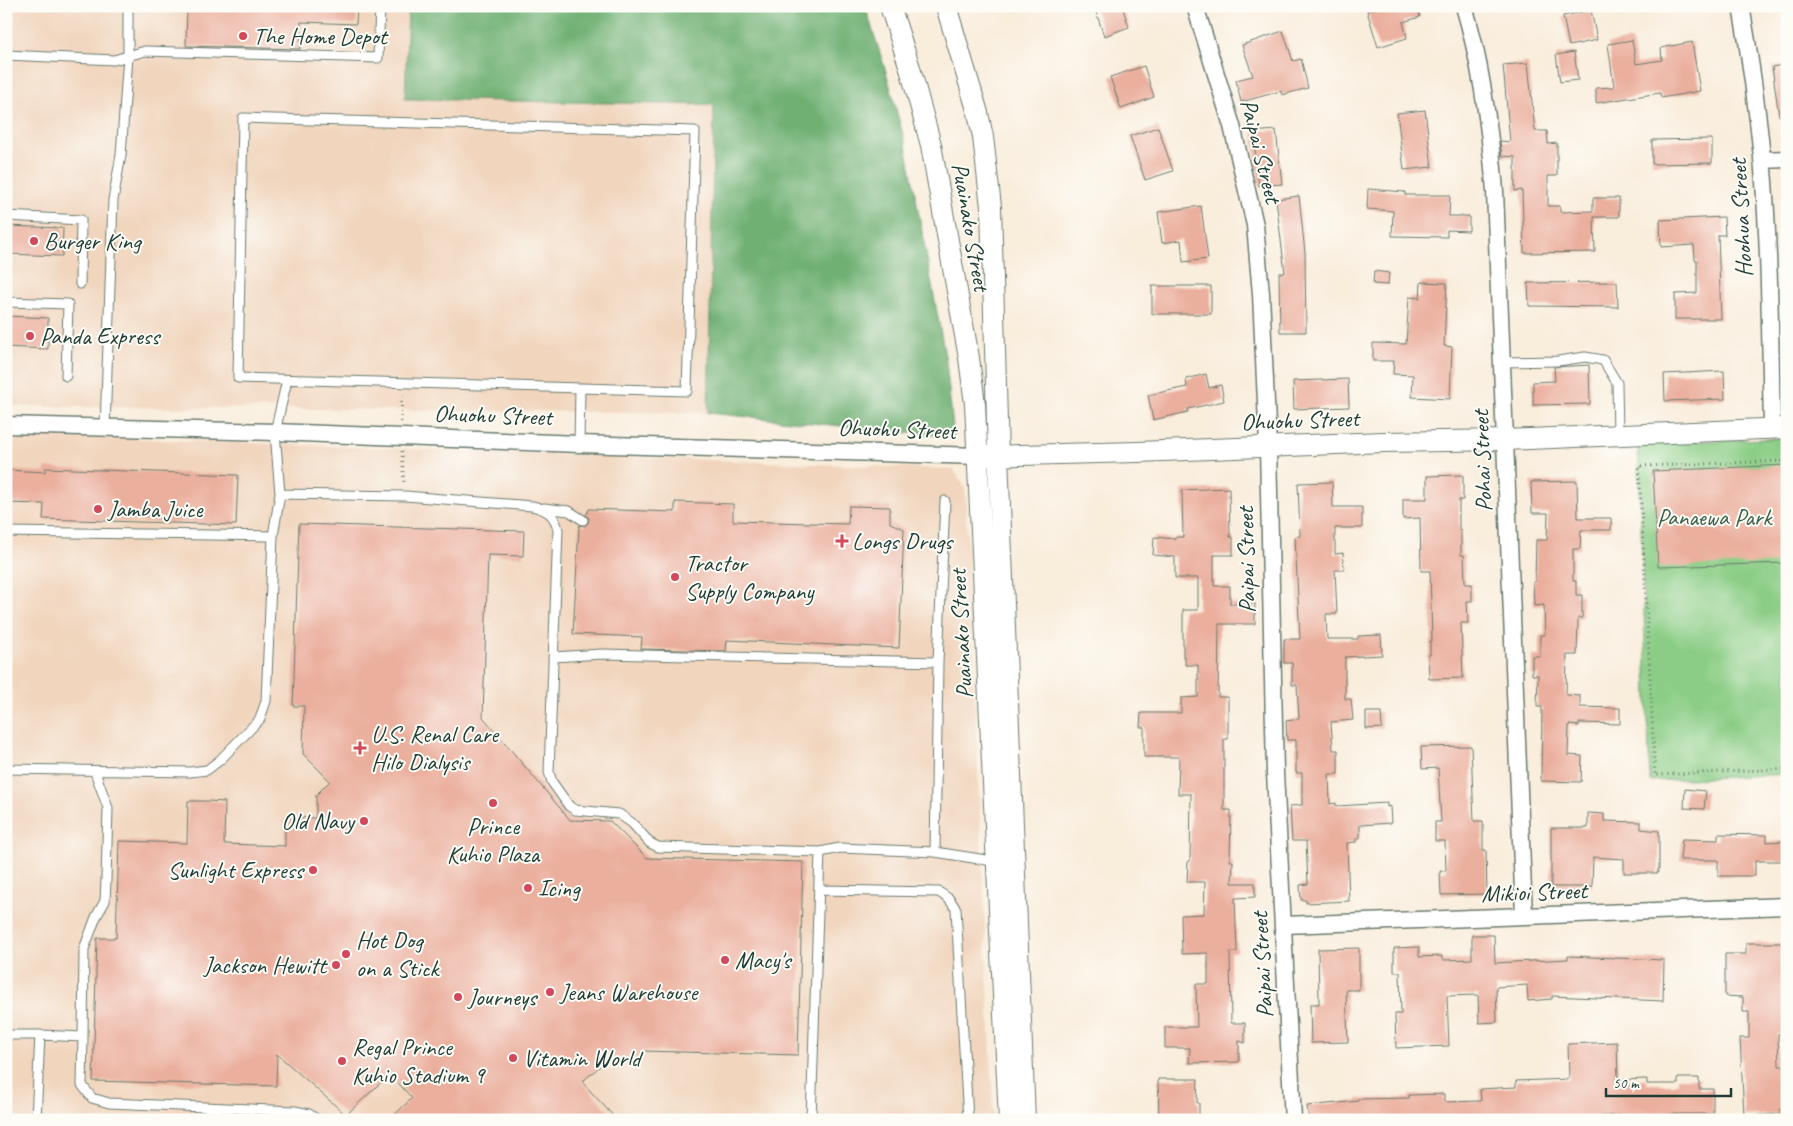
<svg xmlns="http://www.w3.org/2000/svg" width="1793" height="1126" viewBox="0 0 1793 1126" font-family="Caveat,sans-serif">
<rect width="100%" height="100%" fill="#fdfcf7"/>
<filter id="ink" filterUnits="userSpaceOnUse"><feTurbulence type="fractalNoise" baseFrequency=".02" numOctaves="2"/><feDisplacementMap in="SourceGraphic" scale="10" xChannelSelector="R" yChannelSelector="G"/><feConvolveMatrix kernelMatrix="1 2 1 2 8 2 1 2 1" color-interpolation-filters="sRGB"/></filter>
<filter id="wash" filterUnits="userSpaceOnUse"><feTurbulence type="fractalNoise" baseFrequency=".0096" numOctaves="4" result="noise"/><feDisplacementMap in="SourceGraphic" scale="20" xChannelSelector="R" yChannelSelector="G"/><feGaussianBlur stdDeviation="1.12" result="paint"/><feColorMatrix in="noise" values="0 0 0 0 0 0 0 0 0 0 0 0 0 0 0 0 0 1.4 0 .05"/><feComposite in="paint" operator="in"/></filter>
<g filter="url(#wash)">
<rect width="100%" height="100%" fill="#f9eddc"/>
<path fill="#f1d5bd" d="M 6,6 L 408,6 L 405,99 L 714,105 L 708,413 L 6,406 Z
M 6,434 L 953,469 L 965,487 L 994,1120 L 6,1120 Z"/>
<path fill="#8bcd86" stroke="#55855d" d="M 1787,438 L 1787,774 L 1650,781 L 1638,444 Z"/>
<path fill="#70b073" stroke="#487654" d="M 408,6 L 865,6 L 887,75 L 907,150 L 946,361 L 954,437 L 708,413 L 714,105 L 405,99 Z"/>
<g id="blocks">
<path fill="#ebaf9d" d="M 187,6 L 357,6 L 356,24 L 301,22 L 300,49 L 186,46 Z
M 1094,6 L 1122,6 L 1129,27 L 1104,36 Z
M 1382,6 L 1417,6 L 1420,17 L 1403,22 L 1407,38 L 1378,47 L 1367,11 Z
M 1591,10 L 1597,40 L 1569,46 L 1563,16 Z
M 1283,31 L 1293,61 L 1301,59 L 1308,88 L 1282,95 L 1281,91 L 1241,102 L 1236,80 L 1253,76 L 1242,45 Z
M 1632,40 L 1636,64 L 1662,60 L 1661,48 L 1692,42 L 1700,91 L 1661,98 L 1660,93 L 1596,103 L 1596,88 L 1614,87 L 1608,44 Z
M 1574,52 L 1578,80 L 1560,82 L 1556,55 Z
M 1528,63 L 1535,131 L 1547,131 L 1548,144 L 1557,143 L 1557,176 L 1548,176 L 1548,206 L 1560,206 L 1560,212 L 1593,211 L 1593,198 L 1619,198 L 1619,217 L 1594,217 L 1595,252 L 1524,253 L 1522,190 L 1515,191 L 1515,157 L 1502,156 L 1500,141 L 1510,142 L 1503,65 Z
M 1787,64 L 1787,115 L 1779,116 L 1772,67 Z
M 1144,66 L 1154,97 L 1121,109 L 1110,77 Z
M 1425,110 L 1432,167 L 1404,170 L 1397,113 Z
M 1158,127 L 1173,171 L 1145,180 L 1130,136 Z
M 1276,130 L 1282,184 L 1259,186 L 1253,132 Z
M 1712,139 L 1712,163 L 1652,164 L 1652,140 Z
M 1368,189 L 1405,192 L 1405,195 L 1450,195 L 1449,216 L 1469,216 L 1469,231 L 1447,230 L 1447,237 L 1392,236 L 1393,211 L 1367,209 Z
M 1299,196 L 1305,253 L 1306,332 L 1280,332 L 1279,273 L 1285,273 L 1276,199 Z
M 1201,206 L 1208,259 L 1183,262 L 1181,240 L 1162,243 L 1158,212 Z
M 1724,217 L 1725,235 L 1718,235 L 1721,319 L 1675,319 L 1675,294 L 1697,293 L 1697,260 L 1695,260 L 1694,245 L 1661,247 L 1660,220 Z
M 6,226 L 63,228 L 62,256 L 6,254 Z
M 1374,271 L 1389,273 L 1388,285 L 1373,284 Z
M 1421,282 L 1447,283 L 1444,346 L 1452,347 L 1450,399 L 1412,397 L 1413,375 L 1393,374 L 1394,361 L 1373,361 L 1373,343 L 1406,344 L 1409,297 L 1420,298 Z
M 1617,282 L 1618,307 L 1529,306 L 1528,283 Z
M 1152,286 L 1211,286 L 1211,314 L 1152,314 Z
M 6,316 L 48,318 L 48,349 L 6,347 Z
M 1589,365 L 1590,404 L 1533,405 L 1533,382 L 1555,381 L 1554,367 Z
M 1724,371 L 1725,399 L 1665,401 L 1664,374 Z
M 1206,374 L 1209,388 L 1221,385 L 1224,401 L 1188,409 L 1188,412 L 1153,420 L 1148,395 L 1187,387 L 1186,379 Z
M 1348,379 L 1349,407 L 1294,409 L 1293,381 Z
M 1787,465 L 1787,563 L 1658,567 L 1653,471 Z
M 45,468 L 238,475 L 236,525 L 43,519 L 44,504 L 6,503 L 6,470 L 45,472 Z
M 1463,475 L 1463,500 L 1459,500 L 1459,530 L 1461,530 L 1461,555 L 1464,555 L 1465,584 L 1472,584 L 1472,601 L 1467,601 L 1468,623 L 1461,623 L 1463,678 L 1429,679 L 1428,655 L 1430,655 L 1430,641 L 1432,641 L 1430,571 L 1421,571 L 1420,518 L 1403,519 L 1403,499 L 1427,499 L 1427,476 Z
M 1577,481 L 1578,518 L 1611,518 L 1611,530 L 1581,530 L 1580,549 L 1573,549 L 1573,581 L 1576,581 L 1576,595 L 1582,595 L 1582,618 L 1578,618 L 1577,655 L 1567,655 L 1566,695 L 1580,696 L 1580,707 L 1620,708 L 1620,724 L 1579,723 L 1579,726 L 1569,725 L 1568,755 L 1582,756 L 1581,782 L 1541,781 L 1542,707 L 1537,707 L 1538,675 L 1532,675 L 1532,656 L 1540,656 L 1540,635 L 1545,635 L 1544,605 L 1534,606 L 1533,582 L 1535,582 L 1536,540 L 1547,540 L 1548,513 L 1532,513 L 1531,482 Z
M 1332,482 L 1333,507 L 1362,507 L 1362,528 L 1335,528 L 1335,554 L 1343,553 L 1344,570 L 1335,570 L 1337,614 L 1326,614 L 1327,639 L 1358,639 L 1358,636 L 1381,635 L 1382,655 L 1345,657 L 1345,699 L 1351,699 L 1353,720 L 1331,722 L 1333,750 L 1338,750 L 1338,774 L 1329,774 L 1330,804 L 1336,803 L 1336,806 L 1387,803 L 1387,807 L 1390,806 L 1391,823 L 1360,825 L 1360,838 L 1356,838 L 1356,842 L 1347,843 L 1349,901 L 1306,903 L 1306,900 L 1301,900 L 1300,885 L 1308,884 L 1306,841 L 1292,841 L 1290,806 L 1302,805 L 1302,773 L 1296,773 L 1296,740 L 1287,740 L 1286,721 L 1299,719 L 1297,685 L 1292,685 L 1292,663 L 1284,663 L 1284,639 L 1300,639 L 1295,537 L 1300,536 L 1298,483 Z
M 1229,488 L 1230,537 L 1233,537 L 1233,555 L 1214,555 L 1214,586 L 1230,586 L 1230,604 L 1255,603 L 1255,624 L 1219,624 L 1218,697 L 1228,697 L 1228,739 L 1224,739 L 1224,810 L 1231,810 L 1230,861 L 1233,861 L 1232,883 L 1255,883 L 1255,897 L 1235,898 L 1237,952 L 1230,952 L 1231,1023 L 1245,1023 L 1245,1043 L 1239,1041 L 1239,1062 L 1189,1063 L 1190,1048 L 1165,1048 L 1165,1027 L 1197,1027 L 1196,984 L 1208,984 L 1208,953 L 1182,954 L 1181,915 L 1204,914 L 1205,882 L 1187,882 L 1188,861 L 1190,861 L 1191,794 L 1178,794 L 1179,757 L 1144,757 L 1144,727 L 1140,727 L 1141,713 L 1181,713 L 1181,698 L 1198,697 L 1198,665 L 1185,665 L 1185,657 L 1183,657 L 1183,610 L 1198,610 L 1198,578 L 1175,578 L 1175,557 L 1153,555 L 1154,537 L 1175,539 L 1175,537 L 1183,537 L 1182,490 Z
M 675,502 L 733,504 L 733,521 L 848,524 L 849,506 L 890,507 L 890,523 L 904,529 L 899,648 L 727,640 L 726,651 L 641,649 L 642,637 L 573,634 L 579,527 L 580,525 L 585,526 L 588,523 L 589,518 L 586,515 L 589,509 L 675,512 Z
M 299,524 L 524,531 L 523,556 L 488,555 L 483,717 L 570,820 L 610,821 L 647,858 L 803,862 L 798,1055 L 642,1051 L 641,1061 L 607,1060 L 582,1082 L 617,1120 L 389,1120 L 412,1098 L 390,1074 L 346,1115 L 277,1054 L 276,1086 L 93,1081 L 97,938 L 116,938 L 119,841 L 187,843 L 188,801 L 207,801 L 225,802 L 224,844 L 285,846 L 285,817 L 316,818 L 316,795 L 330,781 L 303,754 L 304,706 L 293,706 Z
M 1366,712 L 1381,712 L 1382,728 L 1366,729 Z
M 1471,746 L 1474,821 L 1483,821 L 1483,850 L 1486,850 L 1487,894 L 1441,895 L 1440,871 L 1446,871 L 1445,841 L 1435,841 L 1435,822 L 1441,822 L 1438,768 L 1422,769 L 1421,747 Z
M 1685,789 L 1706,791 L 1704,809 L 1684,808 Z
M 1588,813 L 1604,814 L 1604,821 L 1641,822 L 1641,829 L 1659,831 L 1659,869 L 1658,869 L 1658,873 L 1624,873 L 1624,859 L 1593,857 L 1592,887 L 1551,887 L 1551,828 L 1588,828 Z
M 1718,834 L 1767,835 L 1767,842 L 1787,841 L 1787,861 L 1755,861 L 1755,876 L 1718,876 L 1718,860 L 1680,860 L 1682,839 L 1718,840 Z
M 1472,935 L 1494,935 L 1495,963 L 1568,959 L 1568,956 L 1664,960 L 1663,1001 L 1552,996 L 1552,999 L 1528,1001 L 1527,985 L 1496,987 L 1497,1022 L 1479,1023 L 1478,995 L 1447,996 L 1449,1046 L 1396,1048 L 1395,1014 L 1401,1014 L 1400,972 L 1394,972 L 1394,948 L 1419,947 L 1419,957 L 1442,956 L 1442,960 L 1472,959 Z
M 1746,943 L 1787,943 L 1787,1034 L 1778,1034 L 1779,1066 L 1787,1066 L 1787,1109 L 1780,1109 L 1780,1114 L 1744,1116 L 1740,1038 L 1749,1038 L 1749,1012 L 1743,1012 L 1743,997 L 1725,996 L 1725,954 L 1746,954 Z
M 1359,948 L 1359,990 L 1346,990 L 1348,1042 L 1311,1043 L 1310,1004 L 1319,1004 L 1318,949 Z
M 1617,1042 L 1618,1080 L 1647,1079 L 1647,1084 L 1678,1084 L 1678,1078 L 1699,1078 L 1699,1089 L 1713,1089 L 1713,1114 L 1670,1114 L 1671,1120 L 1625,1120 L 1624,1115 L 1591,1117 L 1591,1120 L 1309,1120 L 1307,1106 L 1358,1101 L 1358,1099 L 1409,1098 L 1409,1095 L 1444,1094 L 1444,1102 L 1481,1101 L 1480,1089 L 1516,1087 L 1516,1081 L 1569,1079 L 1568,1044 Z
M 1158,1079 L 1198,1079 L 1197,1103 L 1199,1103 L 1199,1120 L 1159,1120 Z"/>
</g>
</g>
<g filter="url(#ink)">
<use href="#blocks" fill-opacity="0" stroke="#6b7b6f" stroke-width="1"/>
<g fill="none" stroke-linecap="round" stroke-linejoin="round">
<g stroke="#6b7b6f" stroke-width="11">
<path id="service" d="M 6,55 L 114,60 L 145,51 L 378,58 L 380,6
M 243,118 L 695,131 L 687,391 L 238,378 Z
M 6,216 L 81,220 L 80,284
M 6,302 L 68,304 L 66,376
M 1502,362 L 1558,361 L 1585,357 L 1603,360 L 1617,383 L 1618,434
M 105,428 L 113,200 L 121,155 L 128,56 L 128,6
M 579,444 L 580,388
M 280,494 L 405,496 L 532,506 C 547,509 555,515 558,530 L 549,772 L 552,782 L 569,806 L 575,810 L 619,814 L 632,823 L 650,843 L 658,847 L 820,852 L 811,1120
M 544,508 L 569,511 L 583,520
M 6,532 L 273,536
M 553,657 L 602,654 L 938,662 L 945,501
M 6,769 L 190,772 L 207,770 L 220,760 L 260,719 L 266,701 L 273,536 L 280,494 L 275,432 L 287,380
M 820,852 L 840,848 L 935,852 L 999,862
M 935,852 L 938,662
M 819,890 L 939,892 L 949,899 L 956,909 L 968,1120
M 6,1035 L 40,1035 L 83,1037 L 84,949 L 96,917 L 105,901 L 106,880 L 108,808 L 95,772
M 83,1037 L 82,1085 L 92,1098 L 109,1103 L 295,1111 L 309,1114 L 318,1120
M 36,1120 L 40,1035"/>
</g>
<g stroke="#6b7b6f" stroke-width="19">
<path id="minor" d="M 1195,6 L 1232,126 L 1255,225 L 1261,294 L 1268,446 L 1275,773 L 1293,1120
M 1464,6 C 1482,66 1490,129 1495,191 L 1524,916
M 1741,6 C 1750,56 1757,107 1762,157 C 1770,247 1770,338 1772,428
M 1762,160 L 1787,159
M 6,425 L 275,432 L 579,444 L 978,456
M 1284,925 L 1787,906"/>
</g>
<g stroke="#6b7b6f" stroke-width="22">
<path id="tertiary" d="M 890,6 L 910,68 L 931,145 L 969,358 L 975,404 L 1009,1120
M 946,6 L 978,113 L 983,137 L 991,207 L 998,456 L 1025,1120
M 985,456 L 1138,452 L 1384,442 L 1505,440 L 1787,428"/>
</g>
<path stroke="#6b7b6f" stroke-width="3" stroke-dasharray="1 4" stroke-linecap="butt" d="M 401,422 L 402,393
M 402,451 L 404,485
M 1787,461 L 1639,466 L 1655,775 L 1787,769"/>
<use href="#service" stroke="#fff" stroke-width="9"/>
<use href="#minor" stroke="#fff" stroke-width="16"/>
<use href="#tertiary" stroke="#fff" stroke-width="20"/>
</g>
</g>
<g fill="#d1495b" stroke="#fdfcf7" stroke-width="2">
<circle cx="243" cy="36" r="5"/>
<circle cx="34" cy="241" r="5"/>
<circle cx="30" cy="336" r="5"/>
<circle cx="98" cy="509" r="5"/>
<path d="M839.5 533.5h5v5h5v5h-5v5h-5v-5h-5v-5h5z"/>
<circle cx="675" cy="577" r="5"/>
<path d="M357.5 740.5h5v5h5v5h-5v5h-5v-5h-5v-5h5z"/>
<circle cx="493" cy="803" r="5"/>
<circle cx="364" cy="821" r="5"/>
<circle cx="313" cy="870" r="5"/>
<circle cx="528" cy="888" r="5"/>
<circle cx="346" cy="954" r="5"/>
<circle cx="725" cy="960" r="5"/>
<circle cx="336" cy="965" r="5"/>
<circle cx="550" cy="992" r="5"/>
<circle cx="458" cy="997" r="5"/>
<circle cx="513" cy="1058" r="5"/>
<circle cx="342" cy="1061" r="5"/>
</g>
<g text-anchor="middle" stroke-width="4" stroke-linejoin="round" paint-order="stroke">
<g font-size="24" fill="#1f3d34" stroke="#fdfcf7" text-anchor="start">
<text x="253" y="44">The Home Depot</text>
<text x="44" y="249">Burger King</text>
<text x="40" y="344">Panda Express</text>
<text x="108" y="517">Jamba Juice</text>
<text x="852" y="549">Longs Drugs</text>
<text x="685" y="571">Tractor<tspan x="685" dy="28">Supply Company</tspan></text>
<text x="371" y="742">U.S. Renal Care<tspan x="371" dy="28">Hilo Dialysis</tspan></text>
<text x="354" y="829" text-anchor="end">Old Navy</text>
<text x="493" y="834" text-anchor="middle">Prince<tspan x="493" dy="28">Kuhio Plaza</tspan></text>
<text x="303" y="878" text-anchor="end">Sunlight Express</text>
<text x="538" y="896">Icing</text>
<text x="356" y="948">Hot Dog<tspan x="356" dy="28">on a Stick</tspan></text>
<text x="735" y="968">Macy's</text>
<text x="326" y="973" text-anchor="end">Jackson Hewitt</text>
<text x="560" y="1000">Jeans Warehouse</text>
<text x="468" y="1005">Journeys</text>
<text x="352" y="1055">Regal Prince<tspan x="352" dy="28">Kuhio Stadium 9</tspan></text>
<text x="523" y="1066">Vitamin World</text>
</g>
<g font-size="24" fill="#1f3d34" stroke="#fdfcf7">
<text transform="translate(1261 151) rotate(76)" y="8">Paipai Street</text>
<text transform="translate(1741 218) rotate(-93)" y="8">Hoohua Street</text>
<text transform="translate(971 227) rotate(80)" y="8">Puainako Street</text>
<text transform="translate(493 415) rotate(2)" y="8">Ohuohu Street</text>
<text transform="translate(1300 420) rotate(-2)" y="8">Ohuohu Street</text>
<text transform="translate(897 429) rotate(2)" y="8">Ohuohu Street</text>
<text transform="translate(1482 461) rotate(-92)" y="8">Pohai Street</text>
<text transform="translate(1246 560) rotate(-91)" y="8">Paipai Street</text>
<text transform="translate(961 634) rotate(-93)" y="8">Puainako Street</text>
<text transform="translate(1534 892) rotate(-2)" y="8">Mikioi Street</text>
<text transform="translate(1262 965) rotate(-93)" y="8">Paipai Street</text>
</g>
<g font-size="24" fill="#3a6148" stroke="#fdfcf7">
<text x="1714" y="525">Panaewa Park</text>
</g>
</g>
<rect width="1793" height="1126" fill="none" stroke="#fdfcf7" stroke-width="25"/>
<path d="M1606 1088v8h125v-8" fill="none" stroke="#1f3d34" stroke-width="2.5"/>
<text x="1613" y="1088" font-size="15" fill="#1f3d34" stroke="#fdfcf7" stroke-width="4" paint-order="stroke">50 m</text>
</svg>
